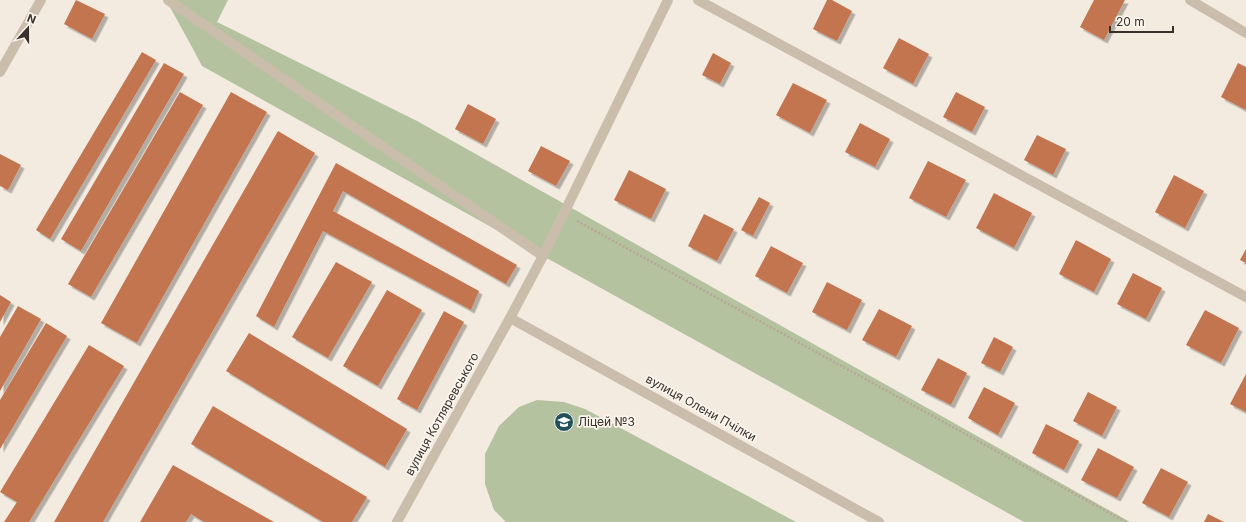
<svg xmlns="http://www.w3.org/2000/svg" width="1246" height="522" viewBox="0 0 1246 522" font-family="Inter,sans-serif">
<defs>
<filter id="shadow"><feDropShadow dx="3.5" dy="3.5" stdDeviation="0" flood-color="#0004"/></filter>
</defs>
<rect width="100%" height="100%" fill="#f3ebe0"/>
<path fill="#b4c2a0" d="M 166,0 L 228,0 L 217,22 L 417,121 L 1130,522 L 1024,522 L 543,256 L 202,66 L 192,47 Z
M 537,400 L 564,402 L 585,409 L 796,522 L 506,522 L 494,510 L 485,484 L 485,454 L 499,426 L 519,407 Z"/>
<path fill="#c2744f" filter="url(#shadow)" d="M 76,0 L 105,14 L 92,39 L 64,24 Z
M 827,0 L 832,0 L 852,11 L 837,41 L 813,29 Z
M 1094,0 L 1125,0 L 1104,40 L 1080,27 Z
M 899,38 L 929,54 L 913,84 L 883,68 Z
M 142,52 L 156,60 L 50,239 L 36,230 Z
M 713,53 L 731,63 L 720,84 L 702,75 Z
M 164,63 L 184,74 L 81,251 L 61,239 Z
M 1238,63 L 1246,67 L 1246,110 L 1221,97 Z
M 793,83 L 827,100 L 810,133 L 776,115 Z
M 180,92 L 203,105 L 91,297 L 68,284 Z
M 231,92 L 267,112 L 137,343 L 101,323 Z
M 956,92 L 985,107 L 972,132 L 943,117 Z
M 468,104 L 496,119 L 483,144 L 455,129 Z
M 860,123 L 890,139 L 875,167 L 845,152 Z
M 278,131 L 315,153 L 103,522 L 54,522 Z
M 1037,135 L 1066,149 L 1053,175 L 1024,160 Z
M 541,146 L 570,161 L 556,186 L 528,171 Z
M 0,154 L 21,165 L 8,190 L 0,186 Z
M 928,161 L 966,180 L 946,217 L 909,198 Z
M 336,163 L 517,265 L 506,284 L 343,191 L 333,211 L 479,291 L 471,310 L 323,231 L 274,327 L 256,316 Z
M 629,170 L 666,189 L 651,219 L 614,200 Z
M 1174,175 L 1204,191 L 1185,228 L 1155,212 Z
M 994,193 L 1032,213 L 1014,248 L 976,228 Z
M 759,197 L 770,203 L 753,236 L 741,230 Z
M 704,214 L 734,229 L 717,261 L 688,246 Z
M 1076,240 L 1111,259 L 1094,292 L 1059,274 Z
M 771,246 L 803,263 L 787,293 L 755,276 Z
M 1246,249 L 1246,263 L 1240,260 Z
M 336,262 L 372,282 L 328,358 L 292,337 Z
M 1133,273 L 1162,288 L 1146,319 L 1117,304 Z
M 827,282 L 862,300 L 847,330 L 812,312 Z
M 387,290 L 422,310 L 378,386 L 343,366 Z
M 0,295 L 11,302 L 0,322 Z
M 18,306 L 41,319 L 0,391 L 0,337 Z
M 879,309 L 912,326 L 896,357 L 862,340 Z
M 1205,310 L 1239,328 L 1221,363 L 1186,345 Z
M 444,311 L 464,322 L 417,410 L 397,399 Z
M 46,323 L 67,336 L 0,449 L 0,400 Z
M 249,333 L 407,429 L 385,467 L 226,371 Z
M 994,337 L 1013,347 L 1000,372 L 981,363 Z
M 89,345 L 124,366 L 29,522 L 4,522 L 17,502 L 0,492 Z
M 938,358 L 967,373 L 951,405 L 921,390 Z
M 1246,374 L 1246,412 L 1230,404 Z
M 984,387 L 1015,403 L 998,435 L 968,418 Z
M 1088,392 L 1117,407 L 1102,436 L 1073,421 Z
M 213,406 L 367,497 L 352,522 L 323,522 L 191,444 Z
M 1046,424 L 1079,441 L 1064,470 L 1032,453 Z
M 1098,448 L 1134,467 L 1117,498 L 1081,480 Z
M 173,465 L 274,522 L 204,522 L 191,514 L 186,522 L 140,522 Z
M 1161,468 L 1188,482 L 1169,517 L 1142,503 Z
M 1208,514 L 1224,522 L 1204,522 Z"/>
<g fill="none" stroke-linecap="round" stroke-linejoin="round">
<path stroke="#b7a796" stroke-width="2.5" stroke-dasharray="2 2" stroke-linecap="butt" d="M 577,221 L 1126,522"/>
<path stroke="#cbbdac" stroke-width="10" d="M 168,0 L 543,256
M 698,0 L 1246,297
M 1190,0 L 1246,33
M 0,72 L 41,0
M 510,318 L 543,256 L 668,0"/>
<path stroke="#cbbdac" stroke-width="10" d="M 397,522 L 510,318 L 879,522"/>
</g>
<defs>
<g id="school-disc" transform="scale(1)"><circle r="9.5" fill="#21515a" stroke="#faf5ed"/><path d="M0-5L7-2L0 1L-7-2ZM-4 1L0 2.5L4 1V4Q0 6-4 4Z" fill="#fff"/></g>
</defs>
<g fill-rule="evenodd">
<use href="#school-disc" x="564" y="422"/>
</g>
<g text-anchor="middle" stroke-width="3.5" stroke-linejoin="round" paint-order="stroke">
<g font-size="12" fill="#39302b" stroke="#faf5ed">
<text transform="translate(701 408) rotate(29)" y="4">вулиця Олени Пчілки</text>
<text transform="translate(442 414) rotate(-61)" y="4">вулиця Котляревського</text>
</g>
<g font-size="12" fill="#39302b" stroke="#faf5ed" text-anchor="start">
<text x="578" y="426">Ліцей №3</text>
</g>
</g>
<g transform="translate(28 28) rotate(21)" stroke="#faf5ed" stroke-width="3" paint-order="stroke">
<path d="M0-3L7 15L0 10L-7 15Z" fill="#39302b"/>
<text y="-6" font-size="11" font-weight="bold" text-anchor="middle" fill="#39302b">N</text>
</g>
<path d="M1110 26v6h63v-6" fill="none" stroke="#39302b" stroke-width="2"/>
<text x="1116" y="26" font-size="12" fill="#39302b" stroke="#faf5ed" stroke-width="3" paint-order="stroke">20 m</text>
</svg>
